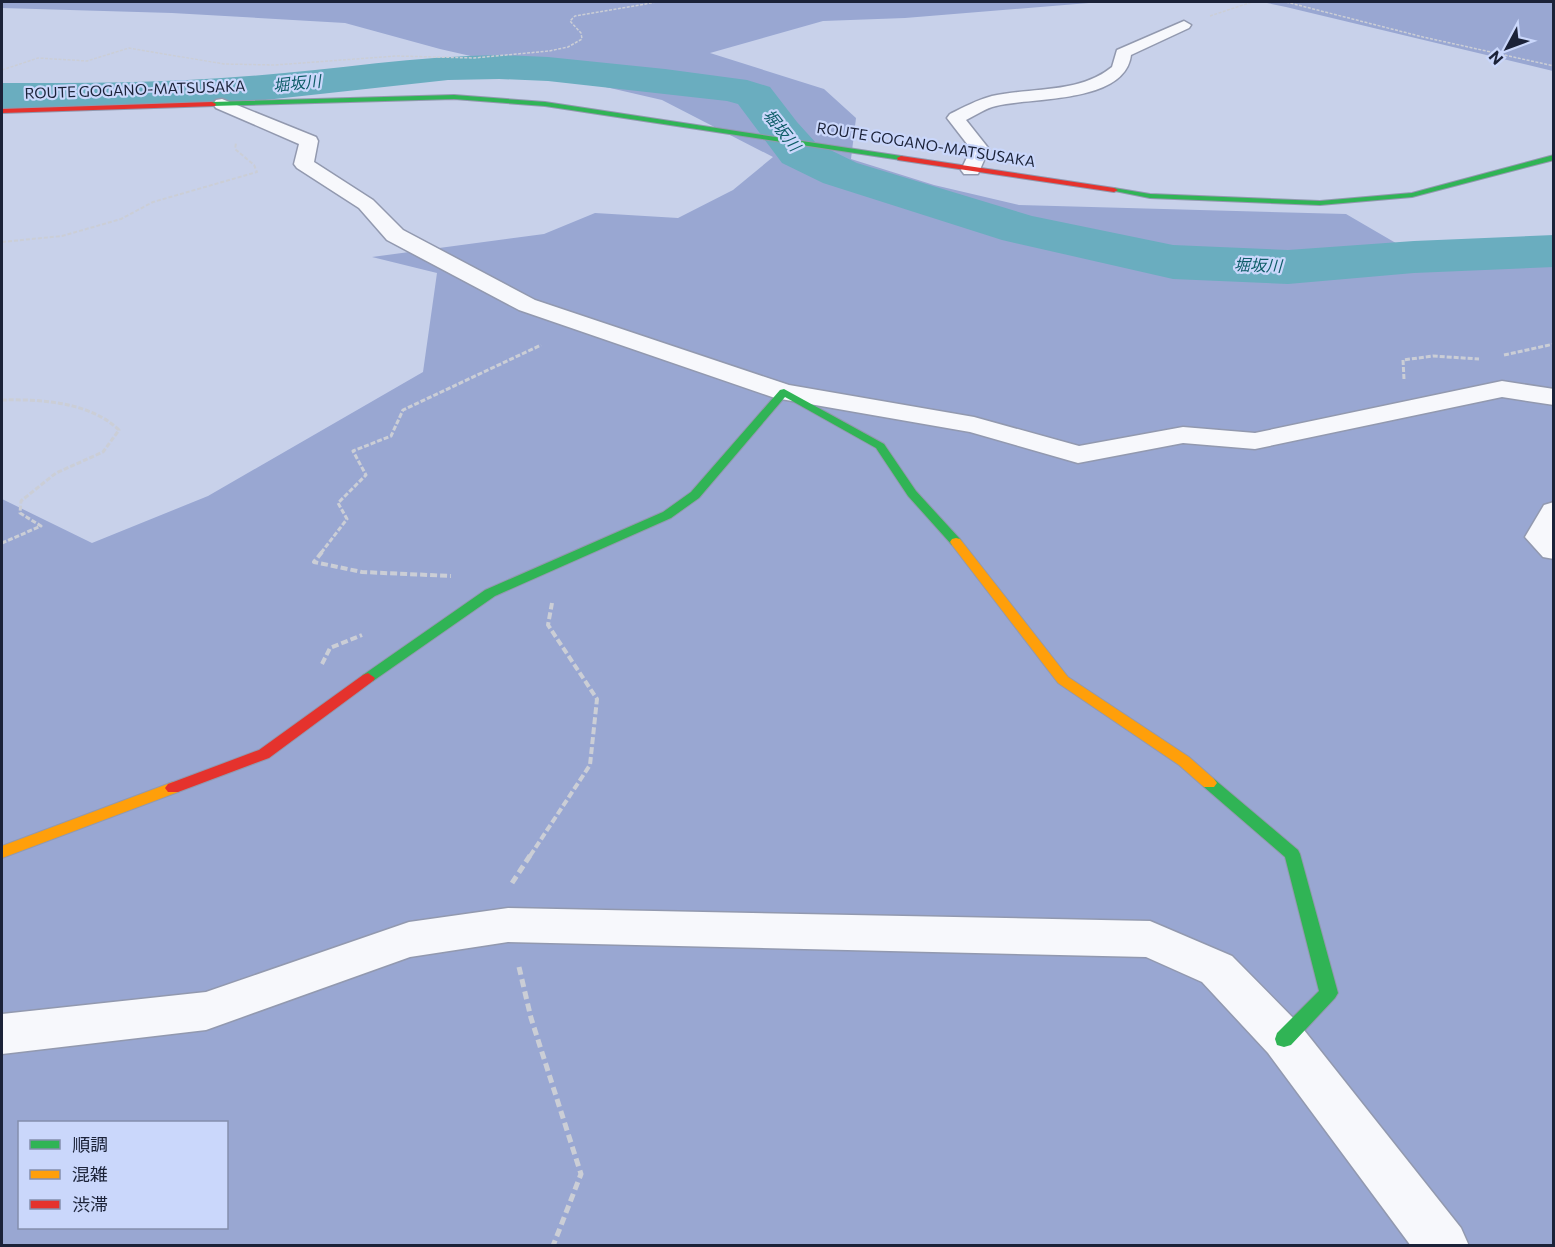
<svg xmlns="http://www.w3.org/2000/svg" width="1555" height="1247" viewBox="0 0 1555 1247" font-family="Commissioner,'Noto Sans JP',sans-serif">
<rect width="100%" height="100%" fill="#c8d1ea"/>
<path fill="#99a7d2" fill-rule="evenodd" d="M 2,2 L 1101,2 L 905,18 L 823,21 L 710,53 L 824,89 L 856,118 L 851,159 L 934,185 L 1019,205 L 1346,214 L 1437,267 L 1553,260 L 1553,1245 L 2,1245 L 2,499 L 92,543 L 208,496 L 423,372 L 437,273 L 372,257 L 544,234 L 595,213 L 678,218 L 733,190 L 773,157 L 662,100 L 440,49 L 345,23 L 172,13 L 2,8 ZM 20,1122 L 226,1122 L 226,1228 L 20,1228 Z
M 1262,2 L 1553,2 L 1553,71 L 1286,7 Z"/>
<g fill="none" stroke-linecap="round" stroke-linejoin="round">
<path fill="#6aadbf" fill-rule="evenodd" d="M 499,55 L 548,57 L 665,69 L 747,80 L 770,87 L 797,122 L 816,143 L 857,163 L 1032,216 L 1173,245 L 1288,250 L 1414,241 L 1554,235 L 1554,267 L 1414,273 L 1288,284 L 1173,279 L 1002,240 L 823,183 L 782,163 L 738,104 L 727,101 L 548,81 L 499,79 L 448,80 L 248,102 L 104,109 L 2,109 L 2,83 C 84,83 167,83 249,76 C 332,70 415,56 499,55 Z"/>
<g stroke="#9299af" stroke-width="3">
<path id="street" d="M 1184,21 L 1191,25 L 1189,28 L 1131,55 C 1125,104 1031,97 996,106 C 986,108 976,115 966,120 L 989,149 L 978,174 L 964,174 L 961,170 L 971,149 L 947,118 L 950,114 C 964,107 977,100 992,96 C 1032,87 1079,94 1112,67 L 1117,50 Z
M 222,99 L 316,137 L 318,141 L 314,162 L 373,200 L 403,230 L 535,300 L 789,385 L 974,417 L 1079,446 L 1183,427 L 1255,433 L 1502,381 L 1554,389 L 1554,405 L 1502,397 L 1255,449 L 1183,443 L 1078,463 L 970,432 L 775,398 L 519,310 L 387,240 L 359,208 L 297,168 L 294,164 L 299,144 L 216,108 L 213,104 L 216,100 Z
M 1554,502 L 1554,559 L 1543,557 L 1525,537 L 1544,505 Z
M 508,908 L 1150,921 L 1232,956 L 1300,1025 L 1461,1228 L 1469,1246 L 1411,1246 L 1268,1053 L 1202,982 L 1146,957 L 508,942 L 410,957 L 206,1030 L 2,1054 L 2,1014 L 206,992 L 409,922 Z"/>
</g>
<g stroke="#9299af" stroke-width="2">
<path id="fast" d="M 454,95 L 545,102 L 901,156 L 905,158 L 901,160 L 545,106 L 454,99 L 212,106 L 208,104 L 212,102 Z
M 1554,155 L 1554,160 L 1412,197 L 1320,205 L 1150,198 L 1110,190 L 1114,188 L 1150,194 L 1320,201 L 1412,193 Z
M 784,389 L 884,444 L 916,491 L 960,539 L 962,542 L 960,545 L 952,545 L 908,496 L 876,448 L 785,397 L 699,498 L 671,518 L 495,596 L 373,681 L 363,681 L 361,678 L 363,675 L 485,590 L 663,512 L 691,492 L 780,390 Z
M 1209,777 L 1214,779 L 1298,850 L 1300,854 L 1338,993 L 1335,998 L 1291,1045 L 1284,1047 L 1277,1045 L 1275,1039 L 1277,1033 L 1319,991 L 1285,857 L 1204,787 L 1201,783 L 1204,779 Z"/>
</g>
<g stroke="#9299af" stroke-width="2">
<path id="slow" d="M 956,538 L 960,539 L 1068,677 L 1189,757 L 1214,779 L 1217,783 L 1214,787 L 1204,787 L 1179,765 L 1058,683 L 952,545 L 950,542 L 952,539 Z
M 173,782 L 178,784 L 181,788 L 178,792 L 2,858 L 2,846 Z"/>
</g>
<g stroke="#9299af" stroke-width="2">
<path id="jam" d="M 212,102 L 216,104 L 215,106 L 2,113 L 2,109 Z
M 901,156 L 1114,188 L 1118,190 L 1114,192 L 898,160 L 897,158 Z
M 368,673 L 375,678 L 373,681 L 269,758 L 178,792 L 168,792 L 165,788 L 168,784 L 259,750 L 363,675 Z"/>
</g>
<path stroke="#cbced6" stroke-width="1.5" stroke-dasharray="3 1.5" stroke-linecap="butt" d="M 1286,2 L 1423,37 L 1554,66
M 1210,16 L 1252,2
M 2,70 L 38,58 L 87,61 L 129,48 L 224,64 L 275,65 L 396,56 L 474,58 L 549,51 L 568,47 L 582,39 L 581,33 L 570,21 L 575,16 L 657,2"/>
<path stroke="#cbced6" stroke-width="2" stroke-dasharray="4 2" stroke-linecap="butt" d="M 2,242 L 62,236 L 121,219 L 153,202 L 257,172 L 254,165 L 235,149 L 236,143"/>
<path stroke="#cbced6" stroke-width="3" stroke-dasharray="5 2" stroke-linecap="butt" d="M 1504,355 L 1554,344
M 1404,379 L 1403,360 L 1433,356 L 1479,359
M 2,400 C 41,399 90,402 119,430 L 103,452 L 56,473 L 21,501 L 20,513 L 41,526 L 2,543
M 321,553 L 347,519 L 338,503 L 366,475 L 353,451 L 391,436 L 403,410 L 541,345"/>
<path stroke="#cbced6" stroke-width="4" stroke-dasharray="7 3" stroke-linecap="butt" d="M 322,552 L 314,562 L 362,572 L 451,576
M 322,664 L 330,648 L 362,635
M 530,856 L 590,765 L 597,699 L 548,625 L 552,603"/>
<path stroke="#cbced6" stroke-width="5" stroke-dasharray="8 4.5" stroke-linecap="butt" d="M 512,883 L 531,854
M 519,967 L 531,1018 L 581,1174 L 553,1246"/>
<use href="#street" fill="#f7f8fc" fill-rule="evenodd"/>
<use href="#fast" fill="#30b455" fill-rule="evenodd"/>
<use href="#slow" fill="#ff9f0a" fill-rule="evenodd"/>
<use href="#jam" fill="#e5322d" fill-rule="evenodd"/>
</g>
<g text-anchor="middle" stroke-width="4.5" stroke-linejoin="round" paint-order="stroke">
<g font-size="15" fill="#1b2238" stroke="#cad7fb">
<text transform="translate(135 90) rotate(-2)" y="5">ROUTE GOGANO-MATSUSAKA</text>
<text transform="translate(926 145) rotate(9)" y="5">ROUTE GOGANO-MATSUSAKA</text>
</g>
<g font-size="16" font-style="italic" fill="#0d5c67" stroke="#cad7fb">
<text transform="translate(297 83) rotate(-6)" y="6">堀坂川</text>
<text transform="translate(782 130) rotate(51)" y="6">堀坂川</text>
<text transform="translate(1258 265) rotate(2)" y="6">堀坂川</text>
</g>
</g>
<rect width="1555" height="1247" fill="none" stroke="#1b2238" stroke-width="6"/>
<rect x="18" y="1121" width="210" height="108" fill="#cad7fb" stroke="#848fad" stroke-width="1.5"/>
<rect x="30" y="1140" width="30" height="9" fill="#30b455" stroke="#848fad" stroke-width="1.5"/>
<text x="72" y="1151" font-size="18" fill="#1b2238">順調</text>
<rect x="30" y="1170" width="30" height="9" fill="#ff9f0a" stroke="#848fad" stroke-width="1.5"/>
<text x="72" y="1181" font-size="18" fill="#1b2238">混雑</text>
<rect x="30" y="1200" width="30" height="9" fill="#e5322d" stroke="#848fad" stroke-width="1.5"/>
<text x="72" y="1211" font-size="18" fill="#1b2238">渋滞</text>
<g transform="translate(1507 48) rotate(229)" stroke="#cad7fb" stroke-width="4.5" paint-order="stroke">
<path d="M0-4.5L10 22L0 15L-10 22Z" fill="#1b2238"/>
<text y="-9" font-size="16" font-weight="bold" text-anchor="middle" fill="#1b2238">N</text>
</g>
</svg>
